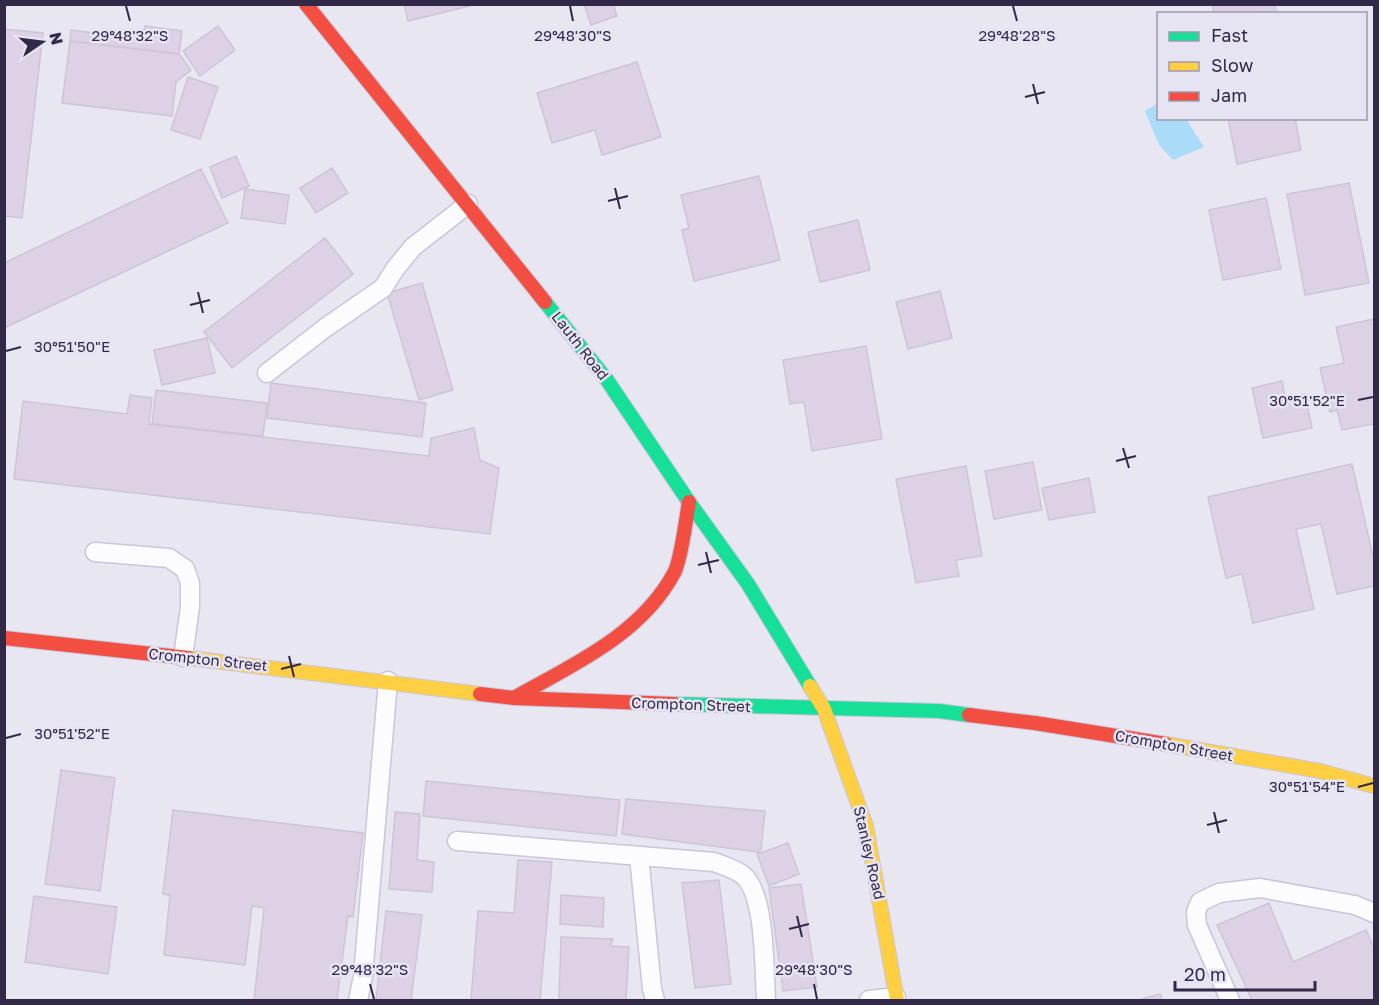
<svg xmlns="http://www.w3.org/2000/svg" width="1379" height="1005" viewBox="0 0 1379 1005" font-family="'Golos Text',sans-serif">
<rect width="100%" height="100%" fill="#e8e6f0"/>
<path fill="#aadcfa" d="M 1158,103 L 1158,118 L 1186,119 L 1204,147 L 1173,160 L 1159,145 L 1145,111 Z"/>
<path fill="#dcd1e5" stroke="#cec4d6" stroke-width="1.5" d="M 404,4 L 470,4 L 470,6 L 408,21 Z
M 584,4 L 613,4 L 617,16 L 591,25 Z
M 1212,4 L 1275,4 L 1276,12 L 1214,14 Z
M 145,26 L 182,31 L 179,54 L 70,41 L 71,30 L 143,39 Z
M 218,26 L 235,50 L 200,76 L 183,51 Z
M 4,29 L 43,33 L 22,218 L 4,216 Z
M 70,41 L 179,54 L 191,70 L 176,82 L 172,116 L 62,103 Z
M 637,62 L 661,137 L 602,155 L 595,130 L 552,143 L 537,93 Z
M 188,77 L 218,87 L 200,139 L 171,130 Z
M 1228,118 L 1295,118 L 1301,150 L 1237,164 Z
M 236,156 L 249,186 L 222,198 L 210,167 Z
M 332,168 L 348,193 L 316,213 L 300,188 Z
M 201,169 L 228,223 L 4,328 L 4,263 Z
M 759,176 L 780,260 L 694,281 L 682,230 L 689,228 L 681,195 Z
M 1349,183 L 1369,283 L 1305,295 L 1287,194 Z
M 245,189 L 289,195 L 285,224 L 241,218 Z
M 1266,198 L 1281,269 L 1223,280 L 1209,210 Z
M 858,220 L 870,270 L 820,282 L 808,232 Z
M 325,238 L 353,274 L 232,368 L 204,332 Z
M 422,283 L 453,390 L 419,400 L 387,293 Z
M 940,291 L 952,338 L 908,349 L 896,302 Z
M 1374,319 L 1374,424 L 1342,430 L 1337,410 L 1330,412 L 1320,368 L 1344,363 L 1336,327 Z
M 207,338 L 215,373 L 162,385 L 154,350 Z
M 866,346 L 882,439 L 812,451 L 804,402 L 790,404 L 783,360 Z
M 1282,381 L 1285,397 L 1305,394 L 1312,428 L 1263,438 L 1252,388 Z
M 271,383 L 426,403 L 422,437 L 267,418 Z
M 156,390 L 267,403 L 263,436 L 152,424 Z
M 130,395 L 152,398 L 149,424 L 429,456 L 431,438 L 474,428 L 480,460 L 499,468 L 490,534 L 14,479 L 23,401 L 127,414 Z
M 1033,462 L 1042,510 L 994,519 L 985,471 Z
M 1352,464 L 1374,561 L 1374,586 L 1337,594 L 1321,524 L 1296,529 L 1314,609 L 1253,623 L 1242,574 L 1226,578 L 1208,497 Z
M 966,466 L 982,556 L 956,560 L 959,576 L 916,583 L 896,479 Z
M 1089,478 L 1095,512 L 1049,520 L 1042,488 Z
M 61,770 L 115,778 L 100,891 L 45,884 Z
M 426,781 L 620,800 L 616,836 L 423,816 Z
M 626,799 L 765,811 L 761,850 L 758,852 L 622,834 Z
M 173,810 L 363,833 L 353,917 L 348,916 L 337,1000 L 254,1000 L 264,908 L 252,906 L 245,965 L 164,955 L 170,895 L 163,894 Z
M 395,812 L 420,814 L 417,860 L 434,862 L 432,892 L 389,889 Z
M 788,843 L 799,874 L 769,886 L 757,854 Z
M 518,860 L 552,862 L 540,1000 L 471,1000 L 478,911 L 514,913 Z
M 719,880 L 731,984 L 695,988 L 682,883 Z
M 801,884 L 817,987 L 783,991 L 769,888 Z
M 561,895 L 604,898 L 603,927 L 560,924 Z
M 34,896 L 117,907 L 108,974 L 25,962 Z
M 1269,903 L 1293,962 L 1366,930 L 1374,948 L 1374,1000 L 1252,1000 L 1217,925 Z
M 386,911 L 422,915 L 411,1000 L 376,1000 Z
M 561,937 L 613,939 L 610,946 L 629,947 L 626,1000 L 559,1000 Z
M 1160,994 L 1162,1000 L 1139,1000 Z"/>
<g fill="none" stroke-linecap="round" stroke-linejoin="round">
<g stroke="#cac5da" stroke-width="21">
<path id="lane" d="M 267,373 L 325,328 L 383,288 L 395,269 L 413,247 L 468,204
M 95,552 L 169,558 L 185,569 L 190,583 L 190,607 L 183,657
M 457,841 L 714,862 C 724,866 736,869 744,876 C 766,897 764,970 766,1000
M 639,856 L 652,989 L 655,1000
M 358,1000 L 363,976 L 388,681
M 869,1000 L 896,997
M 1230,1000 L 1197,925 L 1196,912 L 1200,902 L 1219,893 L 1260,888 L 1355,905 L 1374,913"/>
</g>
<g stroke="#cac5da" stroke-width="16">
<path id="fast" d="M 545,302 L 607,380 L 689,502 L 748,584 L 810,686
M 674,704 L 939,711 L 969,715"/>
</g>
<g stroke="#cac5da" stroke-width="16">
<path id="slow" d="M 189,658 L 480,694
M 810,686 L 824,709 L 866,826 L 897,1000
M 1166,744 L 1320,771 L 1374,786"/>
</g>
<g stroke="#cac5da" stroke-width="16">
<path id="jam" d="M 306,4 L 545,302
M 4,638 L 189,658
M 480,694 L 514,698 L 674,704
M 514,698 C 572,665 641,635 674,573 C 681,561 686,519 689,502
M 969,715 L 1035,723 L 1166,744"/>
</g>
<use href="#lane" stroke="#fcfbfd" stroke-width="18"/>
<use href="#fast" stroke="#16e098" stroke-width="14"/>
<use href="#slow" stroke="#ffcf43" stroke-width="14"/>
<use href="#jam" stroke="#f24e42" stroke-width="14"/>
</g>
<path fill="none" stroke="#312947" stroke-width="2" d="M 126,6 L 130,21M 570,6 L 573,21M 1013,6 L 1017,21M 1033,84 L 1038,104M 1025,97 L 1045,92M 615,188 L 620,209M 608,201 L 628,196M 198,292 L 203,313M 190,305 L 210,300M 6,351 L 21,347M 1358,400 L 1373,397M 1123,448 L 1129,468M 1116,461 L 1136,456M 706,552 L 711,573M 698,565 L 719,560M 289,656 L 294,677M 281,669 L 301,664M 6,738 L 21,734M 1358,787 L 1373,783M 1214,812 L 1219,833M 1207,825 L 1227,820M 797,916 L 802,937M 789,929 L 809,924M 370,984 L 374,999M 814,984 L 817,999"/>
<g text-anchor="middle" stroke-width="5" stroke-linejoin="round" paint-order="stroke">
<g font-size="15" fill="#312947" stroke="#e6e3f3">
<text transform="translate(580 346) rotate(52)" y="5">Lauth Road</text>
<text transform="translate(208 660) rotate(6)" y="5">Crompton Street</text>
<text transform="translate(691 705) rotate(2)" y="5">Crompton Street</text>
<text transform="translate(1174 746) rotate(10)" y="5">Crompton Street</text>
<text transform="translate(869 853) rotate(77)" y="5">Stanley Road</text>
</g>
</g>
<g font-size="15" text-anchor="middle" fill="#312947" stroke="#e6e3f3" stroke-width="5" stroke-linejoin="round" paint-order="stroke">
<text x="130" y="41">29°48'32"S</text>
<text x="573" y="41">29°48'30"S</text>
<text x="1017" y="41">29°48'28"S</text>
<text x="72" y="352">30°51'50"E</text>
<text x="1307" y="406">30°51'52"E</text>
<text x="72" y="739">30°51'52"E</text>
<text x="1307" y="792">30°51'54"E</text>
<text x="370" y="975">29°48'32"S</text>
<text x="814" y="975">29°48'30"S</text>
</g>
<rect width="1379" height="1005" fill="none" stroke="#312947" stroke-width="12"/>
<rect x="1157" y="12" width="210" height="108" fill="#e6e3f3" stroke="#9e99ae" stroke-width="1.5"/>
<rect x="1169" y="32" width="30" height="9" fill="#16e098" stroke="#9e99ae" stroke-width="1.5"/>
<text x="1211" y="42" font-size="18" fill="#312947">Fast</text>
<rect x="1169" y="62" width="30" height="9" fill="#ffcf43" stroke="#9e99ae" stroke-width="1.5"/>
<text x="1211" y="72" font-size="18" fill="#312947">Slow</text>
<rect x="1169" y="92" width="30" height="9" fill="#f24e42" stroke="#9e99ae" stroke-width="1.5"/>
<text x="1211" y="102" font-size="18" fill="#312947">Jam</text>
<g transform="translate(42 42) rotate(76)" stroke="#e6e3f3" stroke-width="4.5" paint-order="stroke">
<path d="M0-4.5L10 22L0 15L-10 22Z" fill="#312947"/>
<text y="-9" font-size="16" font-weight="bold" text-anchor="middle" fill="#312947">N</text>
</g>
<path d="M1175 981v9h140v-9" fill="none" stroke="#312947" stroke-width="3"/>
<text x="1184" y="981" font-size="18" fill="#312947" stroke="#e6e3f3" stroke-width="4.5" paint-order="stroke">20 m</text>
</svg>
